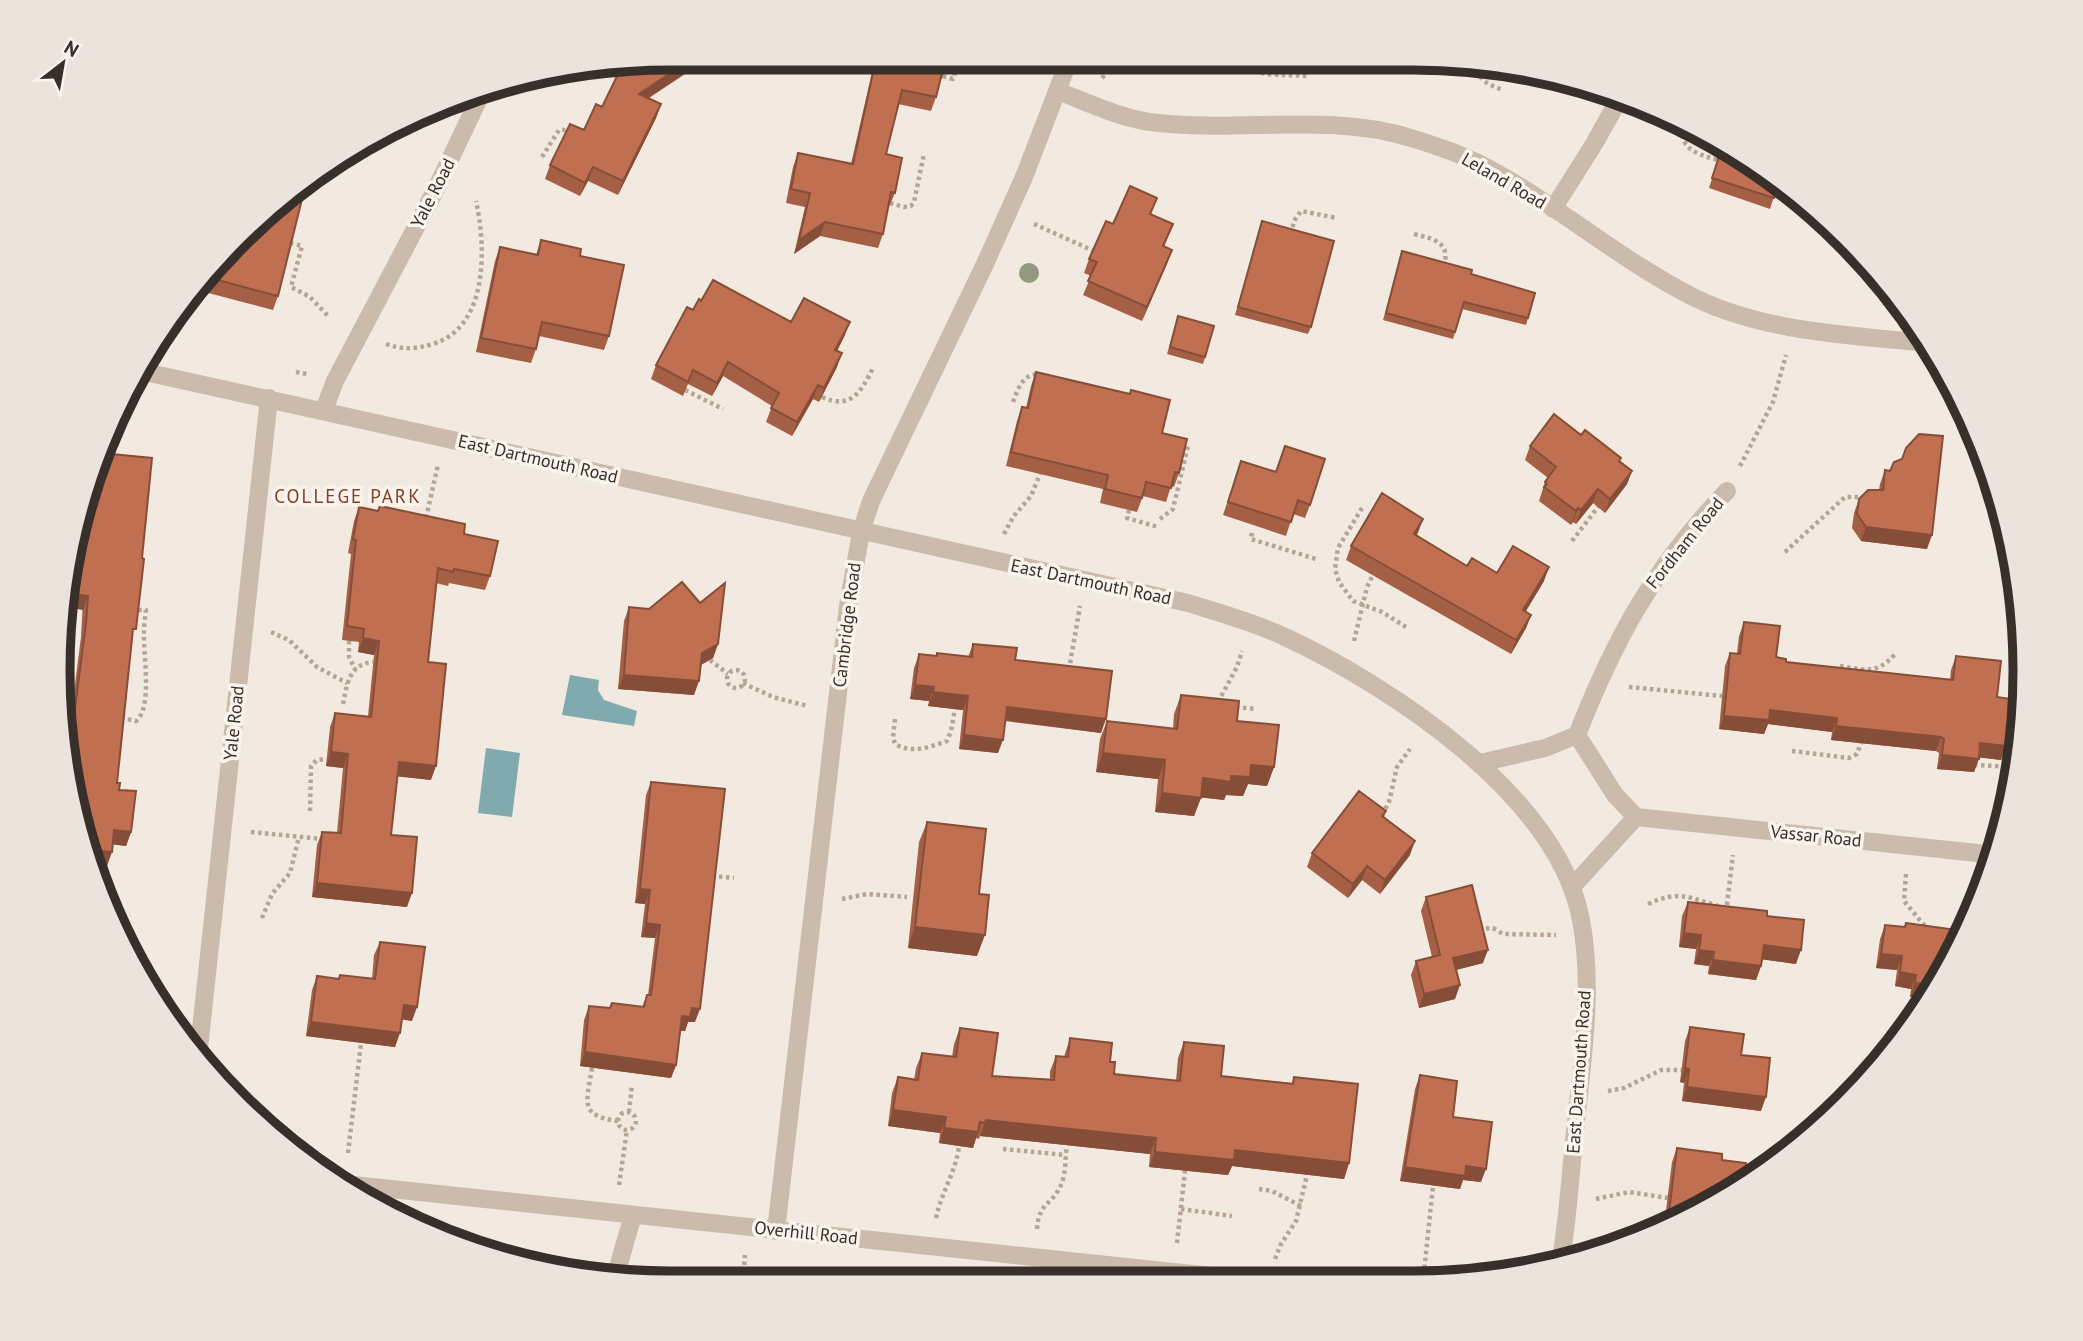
<svg xmlns="http://www.w3.org/2000/svg" width="2083" height="1341" viewBox="0 0 2083 1341" font-family="'PT Sans',sans-serif">
<rect width="100%" height="100%" fill="#f2eae0"/>
<path fill="#80aaae" d="M 570,675 L 599,680 L 598,690 L 604,700 L 637,711 L 634,726 L 562,715 Z
M 486,748 L 520,753 L 512,817 L 478,813 Z"/>
<g fill="none" stroke-linecap="round" stroke-linejoin="round">
<path stroke="#b6a596" stroke-width="4.5" stroke-dasharray="3.5 3.5" stroke-linecap="butt" d="M 1236,61 C 1252,78 1286,74 1307,76
M 1477,63 C 1476,80 1489,85 1503,90
M 943,76 L 953,79 L 959,60
M 1102,78 L 1117,61
M 1684,121 C 1676,148 1696,154 1718,160
M 354,149 L 372,151 L 380,136
M 542,157 L 559,130 L 571,130
M 890,203 L 904,207 L 911,206 L 914,202 L 924,154
M 1034,224 L 1094,251
M 1291,234 L 1294,221 L 1301,211 L 1337,218
M 1414,234 C 1435,239 1452,243 1443,268
M 290,243 L 302,246 L 291,287 L 310,297 L 329,317
M 386,344 C 403,350 416,349 433,344 C 489,327 486,246 476,201
M 296,372 L 307,374
M 685,390 L 723,409
M 822,397 C 851,410 861,392 873,368
M 1013,402 C 1019,387 1023,372 1041,375
M 1740,466 L 1773,402 L 1786,355
M 1362,508 L 1338,548 L 1335,569 L 1339,582 L 1353,601 L 1382,612 L 1406,627
M 1129,510 L 1127,518 L 1158,527
M 426,518 L 438,465
M 1160,519 L 1173,509 L 1188,446
M 1252,533 L 1251,539 L 1316,559
M 1004,534 L 1013,517 L 1031,496 L 1040,474
M 1572,541 L 1598,507
M 1785,552 L 1845,497 L 1864,497
M 271,632 L 289,640 L 317,667 L 347,683
M 349,641 L 349,657 L 355,669
M 1354,641 L 1367,587 L 1373,575
M 710,660 L 728,674
M 1840,666 C 1866,670 1876,675 1895,654
M 1069,670 L 1080,606
M727 679a9 9 0 1 1 18 0a9 9 0 1 1-18 0Z
M 743,683 L 773,697 L 808,706
M 1629,687 L 1722,696
M 1218,702 L 1237,667 L 1242,651
M 343,704 C 347,684 349,664 373,662
M 1236,707 L 1257,709
M 121,718 L 136,721 C 153,707 143,654 144,633 C 144,626 145,618 146,610 L 135,610
M 895,719 L 893,737 L 895,744 C 912,754 930,747 947,741 L 951,731 L 955,709
M 1792,751 L 1849,758 L 1857,754 L 1861,743
M 1974,765 L 2016,767
M 310,811 L 311,766 L 317,760 L 326,759
M 1382,815 L 1389,802 L 1397,767 L 1410,749
M 251,832 L 323,839
M 1906,874 L 1904,901 L 1928,930
M 712,876 L 734,878
M 842,899 L 867,894 L 907,897
M 1648,904 C 1679,890 1687,897 1718,906
M 1726,912 L 1733,855
M 262,918 L 272,894 L 290,873 L 299,837
M 1479,929 L 1493,928 L 1503,934 L 1556,935
M 592,1068 C 587,1101 578,1116 618,1121
M 1608,1091 L 1624,1088 L 1661,1070 L 1682,1070
M 629,1112 L 632,1085
M618 1121a9 9 0 1 1 18 0a9 9 0 1 1-18 0Z
M 1003,1149 L 1066,1155
M 348,1153 L 361,1043
M 619,1185 L 627,1130
M 1259,1189 L 1272,1191 L 1301,1206
M 1596,1199 L 1629,1192 L 1668,1198
M 1181,1209 L 1232,1216
M 936,1218 C 941,1193 956,1172 959,1146
M 1037,1229 C 1039,1201 1052,1206 1061,1185 C 1066,1174 1065,1158 1067,1146
M 1177,1243 L 1185,1171
M 1275,1259 L 1281,1244 L 1296,1221 L 1307,1175
M 743,1279 L 745,1255
M 1423,1282 L 1433,1186"/>
<path stroke="#cabbac" stroke-width="18" d="M 1058,91 C 1091,104 1124,120 1159,123 C 1242,132 1330,113 1411,138 C 1434,145 1458,153 1480,164 C 1555,202 1619,260 1695,298 C 1765,332 1850,335 1927,343
M 1553,209 L 1594,144 L 1618,101
M 145,372 L 1188,603 C 1220,613 1253,622 1283,636 C 1391,686 1558,796 1581,920 C 1594,989 1582,1063 1575,1132 C 1570,1176 1568,1221 1560,1264
M 324,410 L 335,381 L 435,191 L 484,88
M 1577,735 C 1615,638 1654,567 1727,491
M 1480,763 L 1545,748 L 1577,735 L 1615,795 L 1636,817 L 1572,887
M 1636,817 L 1996,855
M 199,1048 L 269,398
M 353,1185 L 1259,1281
M 776,1231 L 848,606 L 861,532 L 871,501 L 985,264 L 1024,177 L 1069,60
M 615,1278 L 633,1215"/>
</g>
<circle fill="#93997f" cx="1029" cy="273" r="10"/>
<path fill="#a55f45" d="M 670,58 L 709,58 L 649,98 L 661,104 L 656,118 L 618,195 L 588,181 L 580,196 L 545,179 L 550,165 L 584,130 L 602,107 Z
M 875,59 L 948,60 L 942,79 L 940,79 L 936,97 L 931,111 L 898,104 L 886,154 L 895,193 L 889,207 L 888,207 L 883,234 L 878,248 L 820,236 L 794,254 L 805,207 L 786,203 L 793,167 L 798,153 L 851,164 Z
M 1722,147 L 1778,184 L 1770,209 L 1709,188 Z
M 343,155 L 338,168 L 326,165 L 330,161 Z
M 306,183 L 278,296 L 273,310 L 193,289 Z
M 1151,215 L 1173,224 L 1164,247 L 1172,250 L 1142,321 L 1083,295 L 1091,276 L 1084,273 L 1089,259 L 1113,224 Z
M 1262,221 L 1311,327 L 1308,334 L 1235,315 Z
M 541,240 L 580,256 L 609,336 L 604,350 L 539,336 L 536,349 L 531,363 L 476,352 L 495,261 L 500,247 L 536,255 Z
M 1402,251 L 1471,274 L 1528,318 L 1526,325 L 1462,309 L 1453,339 L 1383,320 Z
M 701,301 L 845,335 L 837,351 L 837,367 L 819,402 L 813,399 L 792,436 L 766,422 L 772,406 L 723,376 L 712,396 L 688,384 L 683,396 L 651,379 L 656,365 L 693,310 Z
M 1178,316 L 1205,357 L 1203,364 L 1167,354 Z
M 1036,372 L 1162,433 L 1179,473 L 1174,487 L 1171,486 L 1166,502 L 1143,496 L 1137,512 L 1100,503 L 1103,489 L 1006,466 L 1017,421 L 1022,407 L 1026,408 L 1031,386 Z
M 1581,435 L 1632,471 L 1627,484 L 1605,513 L 1593,503 L 1576,524 L 1573,522 L 1571,525 L 1539,501 L 1545,482 L 1548,478 L 1525,460 L 1530,446 Z
M 1285,446 L 1310,505 L 1305,518 L 1293,514 L 1286,536 L 1223,515 L 1241,461 L 1276,472 Z
M 1885,470 L 1927,549 L 1861,541 L 1852,528 L 1854,513 L 1859,499 L 1879,490 L 1880,484 Z
M 90,473 L 132,639 L 117,783 L 131,832 L 126,846 L 112,844 L 107,866 L 93,865 L 79,829 L 69,732 L 81,637 Z
M 359,507 L 464,534 L 490,576 L 485,590 L 449,583 L 448,586 L 436,583 L 428,662 L 431,780 L 398,776 L 391,835 L 407,907 L 312,897 L 317,845 L 322,832 L 337,833 L 343,768 L 326,766 L 330,727 L 335,713 L 368,716 L 374,655 L 358,652 L 359,642 L 342,640 L 351,554 L 348,553 L 354,521 Z
M 1423,519 L 1417,535 L 1467,566 L 1497,573 L 1544,581 L 1526,611 L 1531,615 L 1526,628 L 1511,654 L 1346,560 L 1351,546 Z
M 629,607 L 718,644 L 713,658 L 701,665 L 694,695 L 618,689 L 624,621 Z
M 1744,622 L 1776,657 L 1786,662 L 1950,679 L 1951,670 L 1956,656 L 1997,697 L 2006,746 L 2001,760 L 1979,757 L 1974,772 L 1937,769 L 1939,753 L 1936,751 L 1831,740 L 1832,732 L 1768,724 L 1764,734 L 1719,729 L 1725,666 L 1730,653 L 1737,653 L 1739,636 Z
M 973,644 L 1015,660 L 1101,733 L 1005,721 L 998,753 L 959,749 L 963,710 L 928,706 L 929,701 L 910,699 L 914,668 L 919,654 L 936,656 L 937,653 L 968,657 Z
M 1181,695 L 1237,721 L 1274,767 L 1267,786 L 1248,784 L 1243,796 L 1226,795 L 1224,800 L 1201,797 L 1194,816 L 1155,812 L 1158,779 L 1096,772 L 1100,739 L 1107,721 L 1173,729 L 1174,714 Z
M 651,782 L 695,1022 L 688,1022 L 685,1031 L 680,1031 L 676,1065 L 671,1078 L 580,1066 L 584,1020 L 589,1006 L 610,1008 L 642,1007 L 647,995 L 648,995 L 655,938 L 641,937 L 645,904 L 635,903 L 646,795 Z
M 1386,811 L 1384,817 L 1410,855 L 1380,894 L 1362,880 L 1348,898 L 1307,867 L 1312,853 Z
M 927,822 L 979,894 L 977,956 L 908,948 L 919,842 Z
M 1426,897 L 1483,963 L 1456,970 L 1455,999 L 1419,1008 L 1411,975 L 1416,961 L 1432,957 L 1421,911 Z
M 1688,902 L 1767,916 L 1796,964 L 1762,959 L 1761,966 L 1756,980 L 1708,974 L 1709,966 L 1694,964 L 1696,949 L 1679,947 L 1682,916 Z
M 1906,923 L 1964,931 L 1910,997 L 1911,989 L 1895,986 L 1897,970 L 1876,968 L 1880,939 L 1885,925 L 1904,927 Z
M 380,942 L 412,1021 L 402,1019 L 395,1047 L 306,1036 L 312,990 L 317,976 L 338,979 L 340,975 L 372,979 L 374,955 Z
M 1690,1027 L 1761,1111 L 1682,1101 L 1684,1083 L 1680,1082 L 1685,1041 Z
M 960,1028 L 992,1076 L 1050,1079 L 1050,1071 L 1056,1056 L 1064,1057 L 1070,1038 L 1110,1062 L 1114,1074 L 1176,1081 L 1178,1058 L 1184,1042 L 1221,1076 L 1292,1083 L 1294,1077 L 1349,1163 L 1344,1179 L 1232,1166 L 1228,1175 L 1149,1167 L 1150,1154 L 980,1136 L 979,1139 L 976,1138 L 973,1148 L 939,1143 L 940,1133 L 888,1126 L 892,1093 L 898,1077 L 914,1080 L 916,1068 L 922,1053 L 952,1057 L 954,1044 Z
M 1420,1075 L 1453,1117 L 1481,1182 L 1463,1180 L 1460,1189 L 1400,1181 L 1415,1089 Z
M 1677,1148 L 1722,1160 L 1684,1220 L 1666,1226 L 1664,1226 L 1672,1162 Z"/>
<path fill="#864e38" d="M 693,58 L 709,58 L 634,107 L 639,94 Z
M 661,104 L 656,118 L 618,195 L 623,181 Z
M 593,167 L 588,181 L 580,196 L 585,183 Z
M 825,222 L 820,236 L 794,254 L 799,240 Z
M 1172,250 L 1167,264 L 1142,321 L 1147,307 Z
M 850,322 L 845,335 L 830,364 L 835,350 Z
M 842,353 L 837,367 L 819,402 L 824,388 Z
M 728,362 L 723,376 L 712,396 L 717,383 Z
M 818,385 L 813,399 L 792,436 L 797,422 Z
M 1632,471 L 1627,484 L 1605,513 L 1610,499 Z
M 1598,489 L 1593,503 L 1576,524 L 1581,510 Z
M 1578,508 L 1573,522 L 1571,525 L 1576,511 Z
M 1423,519 L 1418,532 L 1409,548 L 1414,534 Z
M 1866,527 L 1932,535 L 1927,549 L 1861,541 Z
M 1549,567 L 1544,581 L 1518,624 L 1523,610 Z
M 66,593 L 88,596 L 83,610 L 64,607 Z
M 1531,615 L 1526,628 L 1511,654 L 1516,640 Z
M 363,638 L 379,641 L 374,655 L 358,652 Z
M 718,644 L 713,658 L 697,667 L 702,653 Z
M 624,675 L 699,681 L 694,695 L 618,689 Z
M 915,685 L 934,687 L 929,701 L 910,699 Z
M 933,692 L 968,696 L 963,710 L 928,706 Z
M 1007,707 L 1106,719 L 1101,733 L 1002,720 Z
M 1770,710 L 1837,718 L 1832,732 L 1768,724 L 1764,734 L 1719,729 L 1724,716 Z
M 1836,726 L 1941,737 L 1936,751 L 1831,740 Z
M 964,735 L 1003,740 L 998,753 L 959,749 Z
M 1980,743 L 2006,746 L 2001,760 L 1975,757 Z
M 331,752 L 348,754 L 343,768 L 326,766 Z
M 1103,753 L 1165,760 L 1158,779 L 1096,772 Z
M 1942,755 L 1979,759 L 1974,772 L 1937,769 Z
M 399,762 L 436,766 L 431,780 L 394,776 Z
M 1251,765 L 1274,767 L 1267,786 L 1248,784 L 1243,796 L 1226,795 L 1224,800 L 1196,797 L 1203,778 Z
M 1162,793 L 1201,798 L 1194,816 L 1155,812 Z
M 114,830 L 131,832 L 126,846 L 109,844 Z
M 1415,841 L 1410,855 L 1380,894 L 1385,880 Z
M 87,850 L 112,852 L 107,866 L 93,865 Z
M 1367,866 L 1362,880 L 1348,898 L 1353,884 Z
M 317,883 L 412,893 L 407,907 L 312,897 Z
M 640,889 L 650,890 L 645,904 L 635,903 Z
M 646,923 L 660,925 L 655,938 L 641,937 Z
M 915,927 L 985,935 L 977,956 L 908,948 Z
M 1684,933 L 1701,935 L 1696,949 L 1679,947 Z
M 1764,945 L 1801,950 L 1796,964 L 1759,959 Z
M 1488,950 L 1483,963 L 1448,972 L 1453,958 Z
M 1699,950 L 1714,952 L 1709,966 L 1694,964 Z
M 1881,954 L 1902,956 L 1897,970 L 1876,968 Z
M 1713,960 L 1761,966 L 1756,980 L 1708,974 Z
M 1900,972 L 1916,975 L 1911,989 L 1895,986 Z
M 1915,983 L 1937,986 L 1927,999 L 1910,997 Z
M 1460,985 L 1455,999 L 1419,1008 L 1424,994 Z
M 404,1005 L 417,1007 L 412,1021 L 399,1019 Z
M 692,1008 L 700,1009 L 695,1022 L 688,1022 L 685,1031 L 677,1030 L 682,1016 Z
M 311,1022 L 400,1033 L 395,1047 L 306,1036 Z
M 585,1052 L 676,1065 L 671,1078 L 580,1066 Z
M 1685,1068 L 1689,1069 L 1684,1083 L 1680,1082 Z
M 1687,1087 L 1766,1097 L 1761,1111 L 1682,1101 Z
M 893,1110 L 946,1117 L 940,1133 L 888,1126 Z
M 986,1120 L 1156,1138 L 1150,1154 L 980,1136 Z
M 944,1128 L 978,1132 L 973,1148 L 939,1143 Z
M 1235,1150 L 1349,1163 L 1344,1179 L 1232,1166 L 1228,1175 L 1149,1167 L 1155,1152 Z
M 1466,1166 L 1486,1169 L 1481,1182 L 1463,1180 L 1460,1189 L 1400,1181 L 1405,1167 Z
M 1669,1212 L 1691,1215 L 1684,1220 L 1666,1226 L 1664,1226 Z"/>
<path fill="#c06f50" stroke="#864e38" stroke-width="2" d="M 670,58 L 693,58 L 639,94 L 661,104 L 623,181 L 593,167 L 585,183 L 550,165 L 570,124 L 584,130 L 596,104 L 602,107 L 622,66 Z
M 876,59 L 948,60 L 947,66 L 944,65 L 936,97 L 902,90 L 886,154 L 902,158 L 895,193 L 891,192 L 883,234 L 825,222 L 799,240 L 810,193 L 791,189 L 798,153 L 853,164 Z
M 1722,147 L 1778,184 L 1774,198 L 1712,178 Z
M 306,183 L 278,296 L 206,277 Z
M 1130,186 L 1157,198 L 1150,214 L 1173,224 L 1163,246 L 1172,250 L 1147,307 L 1088,281 L 1097,262 L 1089,259 L 1106,221 L 1113,224 Z
M 1262,221 L 1334,241 L 1311,327 L 1238,307 Z
M 541,240 L 581,249 L 580,256 L 624,265 L 609,336 L 542,322 L 536,349 L 481,338 L 500,247 L 538,255 Z
M 1402,251 L 1472,270 L 1471,274 L 1535,293 L 1528,318 L 1464,302 L 1455,332 L 1386,313 Z
M 713,280 L 791,322 L 804,298 L 850,322 L 835,350 L 842,353 L 824,388 L 818,385 L 797,422 L 771,408 L 779,393 L 728,362 L 717,383 L 693,370 L 688,382 L 656,365 L 687,307 L 693,310 L 699,299 L 701,301 Z
M 1178,316 L 1214,326 L 1205,357 L 1170,347 Z
M 1036,372 L 1130,394 L 1131,390 L 1170,400 L 1162,433 L 1187,439 L 1179,473 L 1175,472 L 1171,488 L 1146,482 L 1142,498 L 1105,489 L 1108,475 L 1011,452 L 1022,407 L 1028,408 Z
M 1554,414 L 1581,435 L 1585,430 L 1621,458 L 1619,461 L 1632,471 L 1610,499 L 1598,489 L 1581,510 L 1578,508 L 1576,511 L 1544,487 L 1547,484 L 1545,482 L 1556,467 L 1530,446 Z
M 1919,434 L 1943,436 L 1932,535 L 1866,527 L 1857,514 L 1859,499 L 1868,490 L 1883,490 L 1885,470 L 1890,471 L 1894,462 L 1902,459 L 1906,448 Z
M 1285,446 L 1325,459 L 1310,505 L 1298,500 L 1291,522 L 1228,502 L 1241,461 L 1276,472 Z
M 101,453 L 152,458 L 142,558 L 144,559 L 136,629 L 133,629 L 117,783 L 120,783 L 119,790 L 136,791 L 131,832 L 114,830 L 112,852 L 87,850 L 79,829 L 70,747 L 86,623 L 88,596 L 66,593 L 90,473 Z
M 1382,493 L 1423,519 L 1414,534 L 1467,566 L 1472,558 L 1497,573 L 1513,546 L 1549,567 L 1523,610 L 1531,615 L 1516,640 L 1351,546 Z
M 380,506 L 465,524 L 464,534 L 498,541 L 490,576 L 454,569 L 453,572 L 438,568 L 428,662 L 446,664 L 436,766 L 399,762 L 391,835 L 417,837 L 412,893 L 317,883 L 322,832 L 341,833 L 348,754 L 331,752 L 335,713 L 371,717 L 379,641 L 363,638 L 364,629 L 347,626 L 356,540 L 353,539 L 359,507 L 378,511 Z
M 682,582 L 700,603 L 725,583 L 718,644 L 702,653 L 699,681 L 624,675 L 629,607 L 649,609 Z
M 1744,622 L 1780,626 L 1776,657 L 1786,659 L 1786,662 L 1953,680 L 1956,656 L 2001,661 L 1997,697 L 2011,699 L 2006,746 L 1980,743 L 1979,759 L 1942,755 L 1944,739 L 1941,737 L 1836,726 L 1837,718 L 1770,710 L 1769,720 L 1724,716 L 1730,653 L 1740,654 Z
M 973,644 L 1017,648 L 1015,660 L 1112,671 L 1106,719 L 1007,707 L 1003,740 L 964,735 L 968,696 L 933,692 L 934,687 L 915,685 L 919,654 L 937,656 L 937,653 L 972,657 Z
M 1181,695 L 1239,701 L 1237,721 L 1279,725 L 1274,767 L 1251,765 L 1250,777 L 1231,776 L 1231,782 L 1203,778 L 1201,798 L 1162,793 L 1165,760 L 1103,753 L 1107,721 L 1177,729 Z
M 651,782 L 725,789 L 700,1009 L 692,1008 L 690,1017 L 682,1016 L 676,1065 L 585,1052 L 589,1006 L 610,1008 L 612,1003 L 644,1007 L 647,995 L 651,995 L 660,925 L 646,923 L 650,890 L 640,889 Z
M 1359,791 L 1386,811 L 1382,816 L 1415,841 L 1385,880 L 1367,866 L 1353,884 L 1312,853 Z
M 927,822 L 986,829 L 979,894 L 989,895 L 985,935 L 915,927 Z
M 1472,885 L 1488,950 L 1453,958 L 1460,985 L 1424,994 L 1416,961 L 1440,955 L 1426,897 Z
M 1688,902 L 1767,911 L 1767,916 L 1804,920 L 1801,950 L 1764,945 L 1761,966 L 1713,960 L 1714,952 L 1699,950 L 1701,935 L 1684,933 Z
M 1906,923 L 1964,931 L 1943,977 L 1937,986 L 1915,983 L 1916,975 L 1900,972 L 1902,956 L 1881,954 L 1885,925 L 1905,927 Z
M 380,942 L 425,947 L 417,1007 L 404,1005 L 400,1033 L 311,1022 L 317,976 L 339,979 L 340,975 L 375,979 Z
M 1690,1027 L 1744,1034 L 1741,1055 L 1770,1058 L 1766,1097 L 1687,1087 L 1689,1069 L 1685,1068 Z
M 960,1028 L 998,1033 L 992,1076 L 1054,1080 L 1056,1056 L 1068,1057 L 1070,1038 L 1112,1043 L 1110,1062 L 1115,1062 L 1114,1074 L 1180,1081 L 1184,1042 L 1224,1046 L 1221,1076 L 1293,1084 L 1294,1077 L 1358,1084 L 1349,1163 L 1235,1150 L 1234,1160 L 1155,1152 L 1156,1138 L 986,1120 L 985,1123 L 980,1122 L 978,1132 L 944,1128 L 946,1117 L 893,1110 L 898,1077 L 918,1080 L 922,1053 L 956,1057 Z
M 1420,1075 L 1457,1081 L 1453,1117 L 1492,1122 L 1486,1169 L 1466,1166 L 1465,1176 L 1405,1167 Z
M 1677,1148 L 1722,1154 L 1722,1160 L 1746,1163 L 1744,1183 L 1691,1215 L 1669,1212 Z"/>
<g text-anchor="middle" stroke-width="7" stroke-linejoin="round" paint-order="stroke">
<g font-size="18" fill="#382f2b" stroke="#faf4ec">
<text transform="translate(1504 181) rotate(30)" y="6">Leland Road</text>
<text transform="translate(433 193) rotate(-63)" y="6">Yale Road</text>
<text transform="translate(538 459) rotate(13)" y="6">East Dartmouth Road</text>
<text transform="translate(1685 543) rotate(-51)" y="6">Fordham Road</text>
<text transform="translate(1091 582) rotate(12)" y="6">East Dartmouth Road</text>
<text transform="translate(847 625) rotate(-83)" y="6">Cambridge Road</text>
<text transform="translate(234 723) rotate(-84)" y="6">Yale Road</text>
<text transform="translate(1816 836) rotate(6)" y="6">Vassar Road</text>
<text transform="translate(1579 1072) rotate(-86)" y="6">East Dartmouth Road</text>
<text transform="translate(806 1233) rotate(6)" y="6">Overhill Road</text>
</g>
<g font-size="19" letter-spacing="2" fill="#844027" stroke="#faf4ec">
<text x="348" y="503">COLLEGE PARK</text>
</g>
</g>
<path d="M0 0H2083V1341H0ZM670 70H1413A600 600 0 0 1 2013 670V671A600 600 0 0 1 1413 1271H670A600 600 0 0 1 70 671V670A600 600 0 0 1 670 70Z" fill="#eae4dd" fill-rule="evenodd"/>
<path fill="none" stroke="#382f2b" stroke-width="9" d="M670 70H1413A600 600 0 0 1 2013 670V671A600 600 0 0 1 1413 1271H670A600 600 0 0 1 70 671V670A600 600 0 0 1 670 70Z"/>
<g transform="translate(63 63) rotate(31)" stroke="#faf4ec" stroke-width="5" paint-order="stroke">
<path d="M0-5L12 26L0 18L-12 26Z" fill="#382f2b"/>
<text y="-10" font-size="19" font-weight="bold" text-anchor="middle" fill="#382f2b">N</text>
</g>
</svg>
